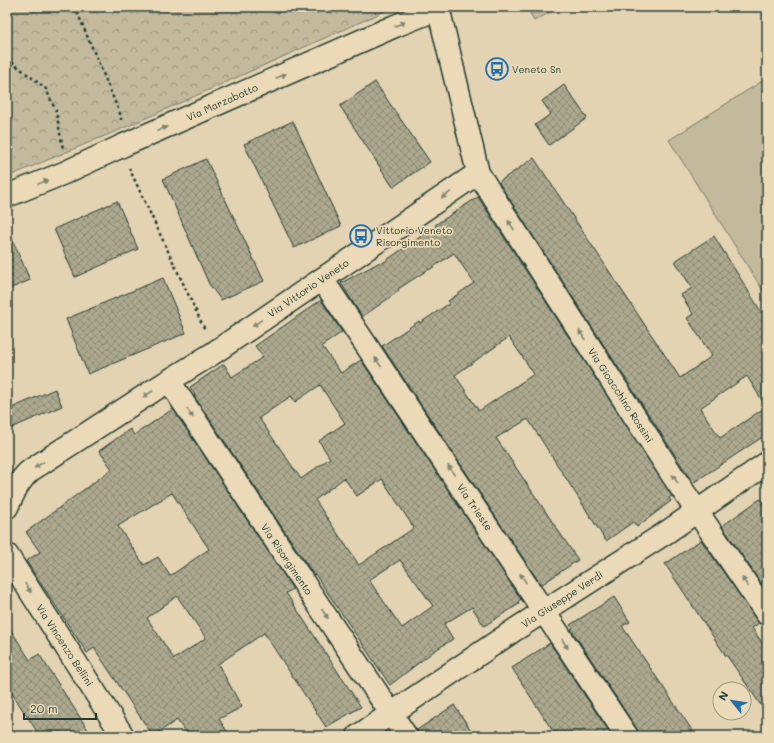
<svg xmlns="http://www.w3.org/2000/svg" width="774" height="743" viewBox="0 0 774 743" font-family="Mali,sans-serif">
<defs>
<pattern id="forest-crowns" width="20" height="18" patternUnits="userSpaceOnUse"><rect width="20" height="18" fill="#c3ba9d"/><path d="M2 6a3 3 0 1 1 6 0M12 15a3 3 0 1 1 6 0" fill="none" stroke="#9e9881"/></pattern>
<pattern id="building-cross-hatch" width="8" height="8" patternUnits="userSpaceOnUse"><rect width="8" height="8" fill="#ada98f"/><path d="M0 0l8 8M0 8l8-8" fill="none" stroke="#8c8b76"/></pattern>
</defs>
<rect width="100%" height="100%" fill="#e4d3b2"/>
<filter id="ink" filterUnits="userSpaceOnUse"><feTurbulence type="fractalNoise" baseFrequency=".025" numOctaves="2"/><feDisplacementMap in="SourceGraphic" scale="8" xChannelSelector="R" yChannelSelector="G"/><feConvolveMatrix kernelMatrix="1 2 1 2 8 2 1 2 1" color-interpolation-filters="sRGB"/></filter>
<g filter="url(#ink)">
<path fill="#c3ba9d" stroke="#717c68" d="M 767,78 L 767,297 L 669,140 Z"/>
<path fill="url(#forest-crowns)" stroke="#717c68" d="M 7,7 L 394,7 L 126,127 L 7,177 Z
M 527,7 L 560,7 L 534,21 Z"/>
<path fill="url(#building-cross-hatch)" stroke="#1f3d34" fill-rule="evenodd" d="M 375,82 L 430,162 L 393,187 L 340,106 Z
M 564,85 L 587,118 L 549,145 L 535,125 L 551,114 L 542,101 Z
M 293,121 L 341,226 L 294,248 L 244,144 Z
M 534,158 L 680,378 L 712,356 L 687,318 L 693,314 L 681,295 L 692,288 L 675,261 L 714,236 L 767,321 L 767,434 L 693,483 L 499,183 L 500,181 ZM 747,376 L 766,407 L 720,438 L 700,408 Z
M 206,159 L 264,281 L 221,300 L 209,284 L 163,179 Z
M 478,197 L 672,496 L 669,498 L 671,501 L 637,527 L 633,522 L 606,541 L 528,419 L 496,438 L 578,560 L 541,585 L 382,346 L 419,321 L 420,323 L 450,303 L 448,301 L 474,283 L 454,253 L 429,270 L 429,269 L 398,289 L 399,291 L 362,317 L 341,283 L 380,262 L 381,264 L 436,226 L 435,225 ZM 509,337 L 534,374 L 479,411 L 455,375 Z
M 117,201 L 138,249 L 75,277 L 54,229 Z
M 7,227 L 30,280 L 7,290 Z
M 163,278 L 186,333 L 88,374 L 66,319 Z
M 321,300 L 342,332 L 322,346 L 341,373 L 361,360 L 521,599 L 518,602 L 519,604 L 484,626 L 472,607 L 444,624 L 453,639 L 434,651 L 390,685 L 315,574 L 314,575 L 194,396 L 195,395 L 190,387 L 224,364 L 232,377 L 263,357 L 255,346 ZM 320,385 L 345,423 L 319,441 L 330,458 L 301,479 L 259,418 L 291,396 L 295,402 ZM 344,478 L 357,496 L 382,479 L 414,528 L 359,565 L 315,500 ZM 400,560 L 433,606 L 402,628 L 369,580 Z
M 55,389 L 62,406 L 7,430 L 7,410 Z
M 173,409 L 293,589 L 286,593 L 361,707 L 326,727 L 264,633 L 218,664 L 242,707 L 219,719 L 230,736 L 188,736 L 177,720 L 153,736 L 94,648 L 87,653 L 26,561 L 40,552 L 26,532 L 112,469 L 99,451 L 130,429 L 134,435 ZM 172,493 L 209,549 L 170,576 L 158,557 L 144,565 L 118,526 ZM 177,596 L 206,638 L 174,659 L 147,618 Z
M 760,499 L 767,509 L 767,592 L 722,526 Z
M 701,540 L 759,623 L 752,628 L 767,650 L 767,714 L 727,656 L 726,656 L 665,564 Z
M 614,597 L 630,622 L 622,626 L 696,736 L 639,736 L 637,729 L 571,629 L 573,628 L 570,625 Z
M 7,624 L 30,660 L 39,654 L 92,736 L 40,736 L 7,686 Z
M 550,643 L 612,736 L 556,736 L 512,668 Z
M 454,705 L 475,736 L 418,736 L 417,730 Z"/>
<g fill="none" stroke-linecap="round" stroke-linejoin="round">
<g stroke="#1f3d34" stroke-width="25">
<path id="minor" d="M 438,7 L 478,173 L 673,476 L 767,614
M 7,196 L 64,173 L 124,145 L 395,26 L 438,9
M 322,279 L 627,736
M 169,381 L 406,736
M 7,507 C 14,493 19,479 31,470 L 154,390 L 212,354 L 478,173
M 7,555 L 123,736
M 358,736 L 516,629 L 667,532 L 767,463"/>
</g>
<path stroke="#1f3d34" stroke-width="2.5" stroke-dasharray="3 3" stroke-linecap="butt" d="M 75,7 L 121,116 L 121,120
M 7,58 L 46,89 L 56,111 L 63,149
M 129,168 L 205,330"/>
<use href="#minor" stroke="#ecd9b7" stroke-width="22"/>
</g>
<defs><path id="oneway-solid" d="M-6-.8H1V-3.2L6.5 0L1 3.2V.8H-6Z"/></defs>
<g fill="#7b836f">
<use href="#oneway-solid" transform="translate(400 24) rotate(-21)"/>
<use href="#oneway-solid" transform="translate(281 76) rotate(-24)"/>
<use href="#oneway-solid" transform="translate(162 129) rotate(-24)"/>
<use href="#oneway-solid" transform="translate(43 182) rotate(-22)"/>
<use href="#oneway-solid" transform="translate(446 195) rotate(146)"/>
<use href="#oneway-solid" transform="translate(511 225) rotate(-123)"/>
<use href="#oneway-solid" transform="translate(257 323) rotate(146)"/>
<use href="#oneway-solid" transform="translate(582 335) rotate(-123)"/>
<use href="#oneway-solid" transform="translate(378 362) rotate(-124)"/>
<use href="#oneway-solid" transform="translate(148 394) rotate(147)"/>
<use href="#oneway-solid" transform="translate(190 413) rotate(57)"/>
<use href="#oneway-solid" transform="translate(39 465) rotate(147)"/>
<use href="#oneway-solid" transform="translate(451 470) rotate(-124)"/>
<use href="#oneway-solid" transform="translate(675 479) rotate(-125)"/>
<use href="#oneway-solid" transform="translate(523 578) rotate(-124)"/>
<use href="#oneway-solid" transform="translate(745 582) rotate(-124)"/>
<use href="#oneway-solid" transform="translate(28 588) rotate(57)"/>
<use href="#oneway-solid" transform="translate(325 614) rotate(56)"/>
<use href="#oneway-solid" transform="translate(565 644) rotate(58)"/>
</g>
</g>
<defs>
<g id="bus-ring" transform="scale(1.15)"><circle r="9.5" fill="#ecd9b7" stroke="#1f6fb2" stroke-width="1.5"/><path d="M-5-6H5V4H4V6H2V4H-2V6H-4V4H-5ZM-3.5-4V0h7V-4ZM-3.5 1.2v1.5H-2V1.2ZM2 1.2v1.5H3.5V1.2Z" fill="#1f6fb2"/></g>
</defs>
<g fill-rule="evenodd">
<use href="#bus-ring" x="497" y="69"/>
<use href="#bus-ring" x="361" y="236"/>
</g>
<g text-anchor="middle" stroke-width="3.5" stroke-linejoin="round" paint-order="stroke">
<g font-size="10" fill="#1f3d34" stroke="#ecd9b7" text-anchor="start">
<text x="512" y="73">Veneto Sn</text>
<text x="376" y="234">Vittorio Veneto<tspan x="376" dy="12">Risorgimento</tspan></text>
</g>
<g font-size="10" fill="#1f3d34" stroke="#ecd9b7">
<text transform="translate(222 102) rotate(-24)" y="4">Via Marzabotto</text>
<text transform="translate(308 288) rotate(-34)" y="4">Via Vittorio Veneto</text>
<text transform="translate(621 395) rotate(57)" y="4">Via Gioacchino Rossini</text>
<text transform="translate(475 507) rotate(56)" y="4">Via Trieste</text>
<text transform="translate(287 559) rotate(56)" y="4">Via Risorgimento</text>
<text transform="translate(562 599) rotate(-33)" y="4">Via Giuseppe Verdi</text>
<text transform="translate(65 645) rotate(57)" y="4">Via Vincenzo Bellini</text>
</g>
</g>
<rect width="774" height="743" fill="none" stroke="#ecd9b7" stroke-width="24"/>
<rect x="12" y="12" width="750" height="719" fill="none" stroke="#1f3d34" stroke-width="1.5" filter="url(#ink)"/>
<g transform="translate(732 701) rotate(300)"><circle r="19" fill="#ecd9b7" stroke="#9a9b83"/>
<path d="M0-3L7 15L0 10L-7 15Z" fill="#1f6fb2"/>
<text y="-6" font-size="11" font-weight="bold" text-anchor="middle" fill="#1f3d34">N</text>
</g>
<path d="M24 713v6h72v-6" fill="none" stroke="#1f3d34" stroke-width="2"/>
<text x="30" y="713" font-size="12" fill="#1f3d34" stroke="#ecd9b7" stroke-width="3" paint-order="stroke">20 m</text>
</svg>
